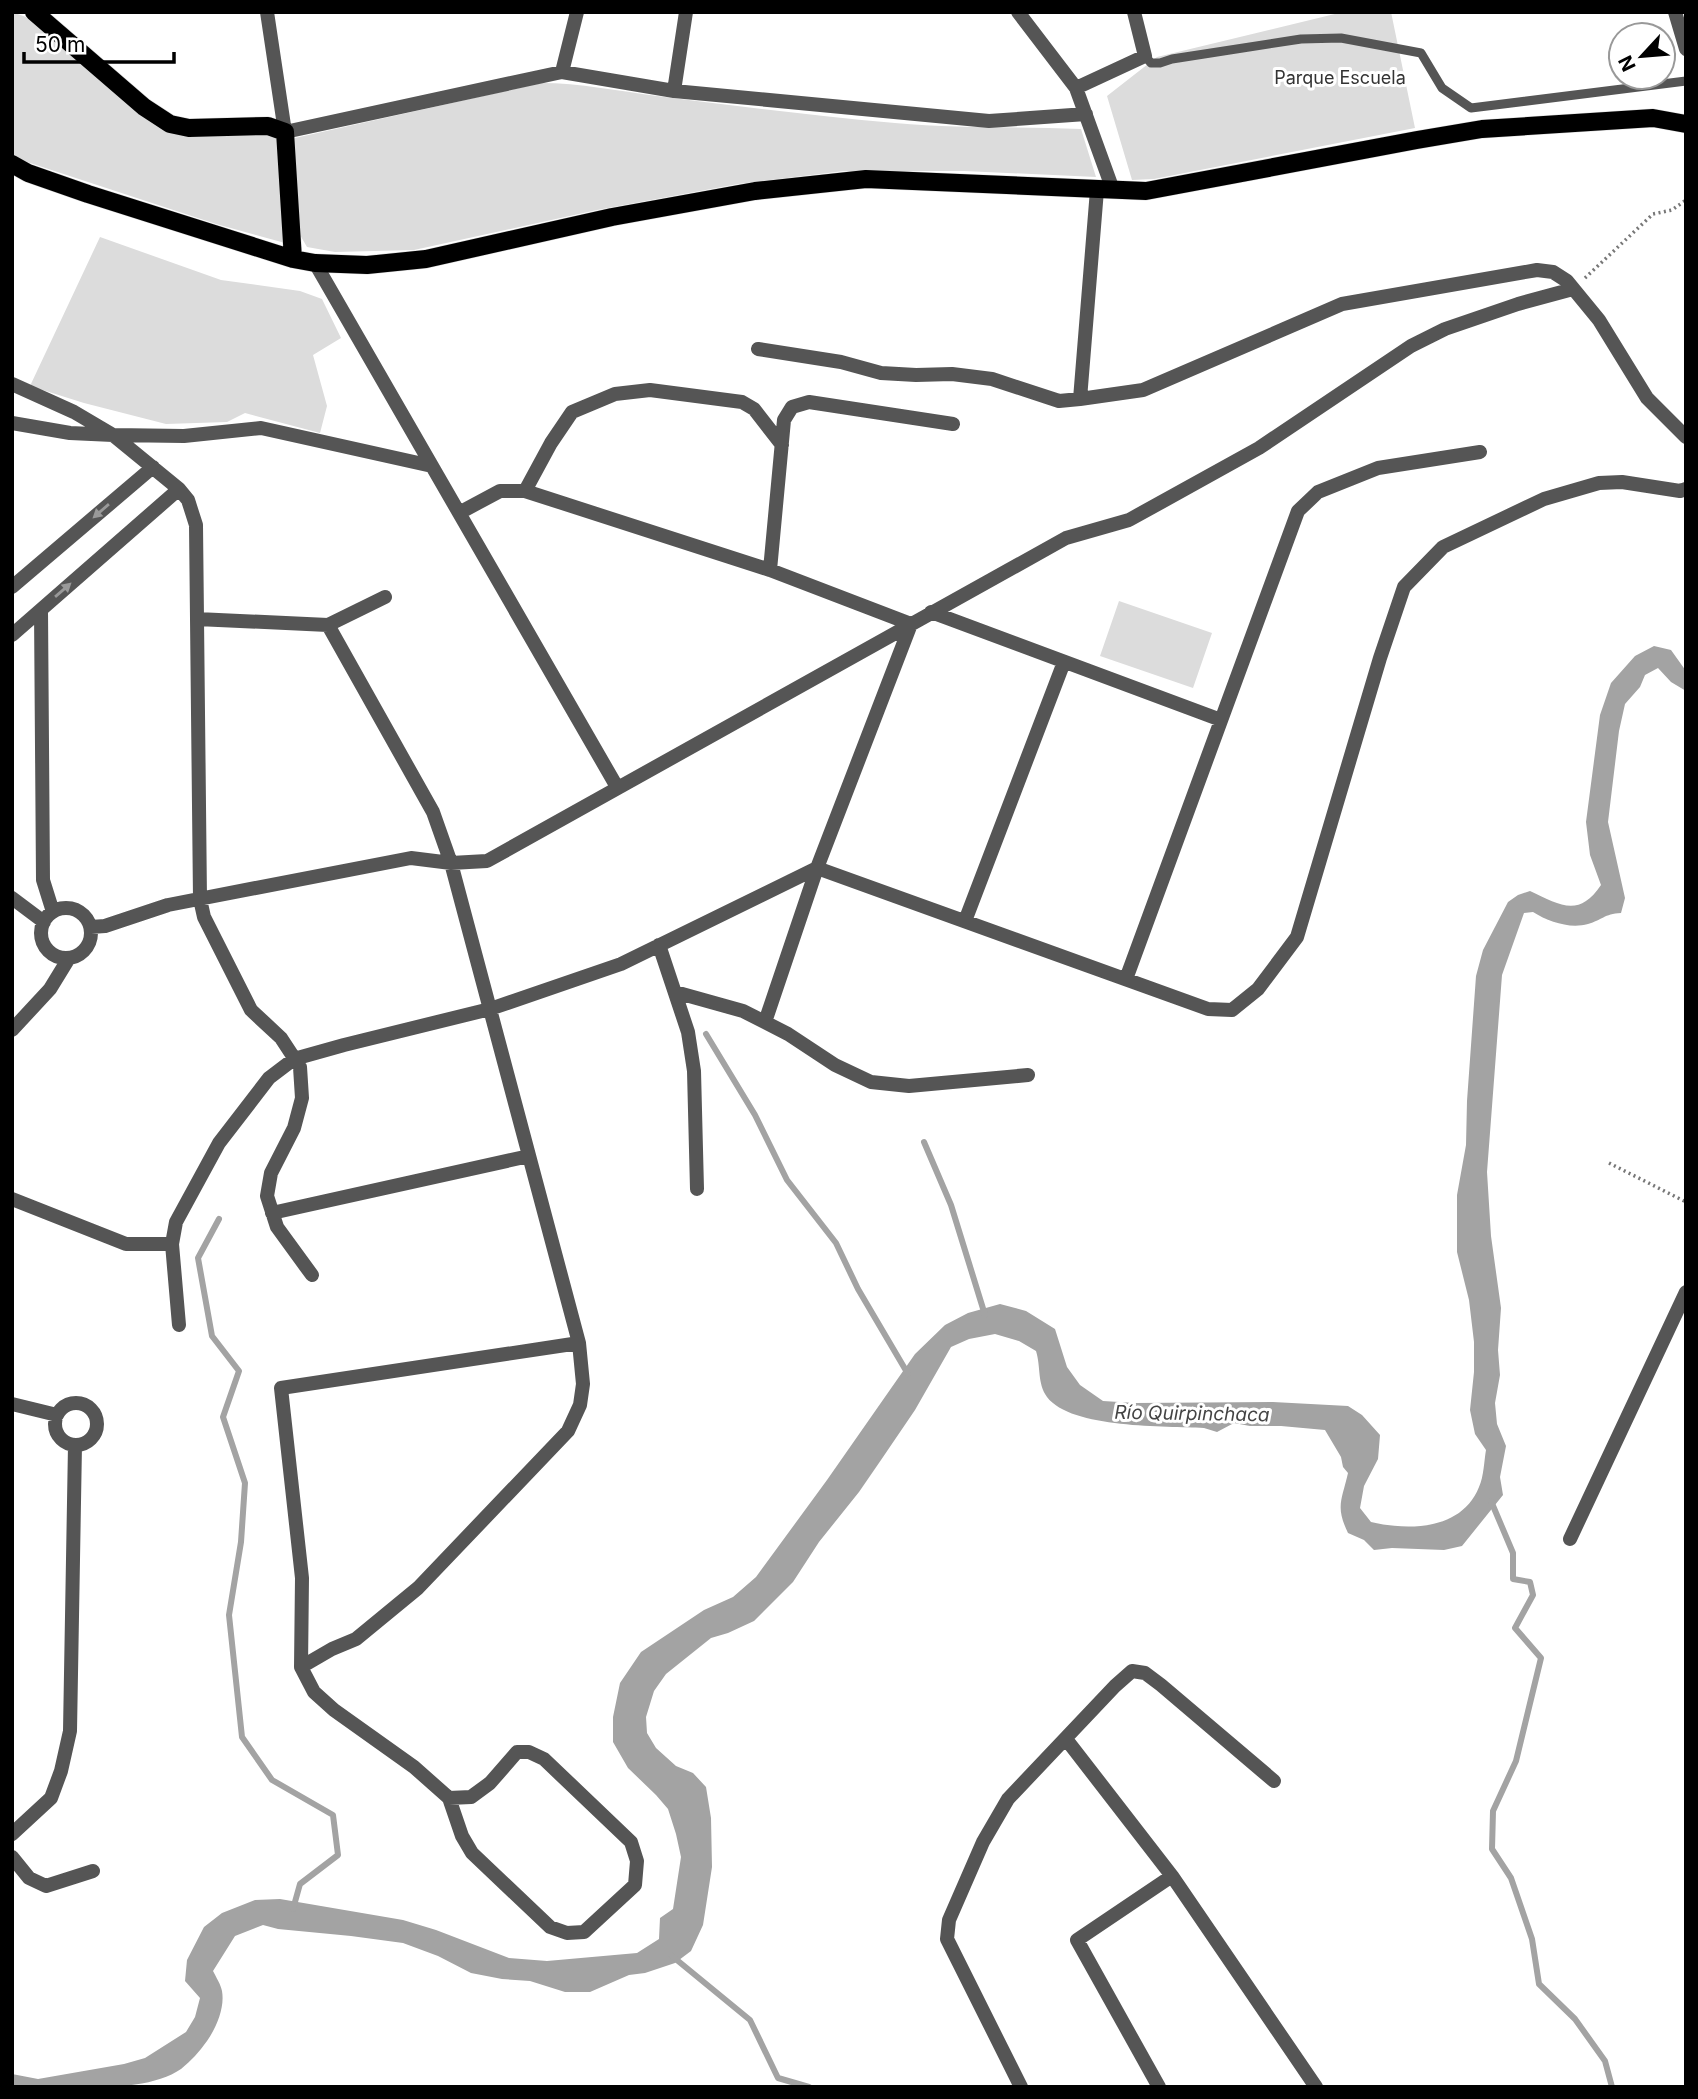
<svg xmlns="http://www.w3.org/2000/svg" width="1698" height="2099" viewBox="0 0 1698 2099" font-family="Inter,sans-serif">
<rect width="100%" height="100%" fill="#fff"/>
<path fill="#dcdcdc" d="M 12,12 L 26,17 L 137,110 L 268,134 L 278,138 L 285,243 L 216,224 L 24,161 L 12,154 Z
M 1343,12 L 1391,12 L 1415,128 L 1154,179 L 1132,180 L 1107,96 L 1157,57 Z
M 541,83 C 580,83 618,91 657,96 C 736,106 815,116 895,123 C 957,129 1019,126 1081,129 L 1096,177 L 964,171 L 844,171 L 738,184 L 597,210 L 414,250 L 335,252 L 307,247 L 296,228 L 295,138 Z
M 100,237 L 221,280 L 300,291 L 322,299 L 341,338 L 313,355 L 327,406 L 320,433 L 245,413 L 227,422 L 166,424 L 84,403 L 30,386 Z
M 1119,601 L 1212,633 L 1193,688 L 1100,656 Z"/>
<path fill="#a3a3a3" d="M 1654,646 L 1671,650 L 1686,671 L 1686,691 L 1671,682 L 1658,668 L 1645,675 L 1640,687 L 1625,704 L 1619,731 L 1608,822 L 1625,898 L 1621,913 C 1604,914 1602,920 1588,924 C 1570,929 1549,922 1533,912 L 1524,913 L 1502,975 L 1487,1172 L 1491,1236 L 1501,1308 L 1498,1350 L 1500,1375 L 1495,1403 L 1497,1424 L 1506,1446 L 1500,1477 L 1503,1495 L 1462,1546 L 1444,1550 L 1392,1548 L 1374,1550 L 1364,1540 L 1348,1533 C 1335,1506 1342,1500 1348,1473 L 1343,1467 L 1341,1457 L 1325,1430 L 1281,1426 L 1250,1426 L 1234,1423 L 1217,1432 L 1204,1428 C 1167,1426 1071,1429 1047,1397 C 1037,1383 1041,1367 1036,1351 L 1019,1341 L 995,1334 L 969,1339 L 951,1347 L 915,1410 L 881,1460 L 859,1492 L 819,1542 L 793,1582 L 754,1621 L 728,1633 L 711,1638 L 666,1674 L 654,1691 L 646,1717 L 647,1733 L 656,1748 L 676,1766 L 693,1773 L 706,1787 L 711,1818 L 712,1867 L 703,1925 L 691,1951 L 675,1963 L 645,1973 L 629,1975 L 590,1992 L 565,1992 L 530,1981 L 502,1979 L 471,1973 L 438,1956 L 403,1943 L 351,1936 L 278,1929 L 263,1925 L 235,1936 L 213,1971 C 216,1977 221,1985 222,1991 C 225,2008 216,2028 207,2041 C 199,2052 191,2061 181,2069 C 144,2095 58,2087 12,2087 L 12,2074 L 38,2079 L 124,2064 L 145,2058 L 186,2032 L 195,2017 L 200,1998 L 185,1981 L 187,1960 L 204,1927 L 222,1913 L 255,1900 L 280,1899 L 403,1920 L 436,1930 L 509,1958 L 547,1961 L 637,1953 L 659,1939 L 660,1918 L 673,1909 L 681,1857 L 676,1834 L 668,1809 L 656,1795 L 628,1768 L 613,1742 L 613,1717 L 620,1683 L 641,1652 L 704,1610 L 733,1597 L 756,1577 L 827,1480 L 915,1354 L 945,1325 L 968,1313 L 1000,1304 L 1026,1311 L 1055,1329 L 1067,1367 L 1080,1385 L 1103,1401 L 1135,1403 L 1273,1402 L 1348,1406 L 1362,1415 L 1380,1435 L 1378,1459 L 1364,1486 L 1360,1508 L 1371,1522 C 1409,1531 1462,1530 1479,1487 C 1484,1476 1484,1461 1486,1450 L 1475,1434 L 1470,1410 L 1474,1372 L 1474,1342 L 1469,1300 L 1457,1252 L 1457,1195 L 1466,1145 L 1467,1101 L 1476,976 L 1483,950 L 1508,902 L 1518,895 L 1530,891 C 1560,905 1579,918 1601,885 L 1590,855 L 1586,822 L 1600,715 L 1611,683 L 1635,656 Z"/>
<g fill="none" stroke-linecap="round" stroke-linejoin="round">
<path stroke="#a3a3a3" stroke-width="6" d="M 706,1034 L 755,1115 L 787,1180 L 836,1243 L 858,1289 L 908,1374
M 924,1142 L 951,1205 L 985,1315
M 219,1219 L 198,1258 L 212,1336 L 239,1371 L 223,1417 L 245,1483 L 241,1542 L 229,1615 L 242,1737 L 272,1780 L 333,1815 L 338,1855 L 300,1884 L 293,1909
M 1491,1501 L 1513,1553 L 1513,1579 L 1530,1582 L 1533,1595 L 1515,1628 L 1541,1658 L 1516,1761 L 1493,1811 L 1492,1849 L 1511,1878 L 1532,1939 L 1539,1984 L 1575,2019 L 1605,2061 L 1612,2087
M 672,1956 L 750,2020 L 778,2078 L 809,2087"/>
<g stroke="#dbdbdb" stroke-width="19">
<path id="primary" d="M 34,12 L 144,107 L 170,124 L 189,128 L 268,126 L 285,132 L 293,259
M 12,164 L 28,173 L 88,194 L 293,259 L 315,263 L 367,265 L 426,259 L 612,217 L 755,191 L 866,179 L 1146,191 L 1417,140 L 1482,129 L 1653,118 L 1686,124"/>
</g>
<path stroke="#777" stroke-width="3.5" stroke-dasharray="2 3.5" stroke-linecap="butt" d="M 1585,278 L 1653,214 L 1672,210 L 1686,200
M 1609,1163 L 1686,1202"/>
<path stroke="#555" stroke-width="9" d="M 1145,56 L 1151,63 L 1160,63 L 1172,59 L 1301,39 L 1341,38 L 1421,53 L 1442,88 L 1471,108 L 1686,81"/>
<path stroke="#555" stroke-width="14" d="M 267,12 L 285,132 L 562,72 L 674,91 L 989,121 L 1086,114
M 1018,12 L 1076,88 L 1113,190
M 1675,12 L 1686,49
M 562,72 L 577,12
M 1076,88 L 1145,56 L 1134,12
M 674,91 L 686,12
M 315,263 L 617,787
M 758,349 L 841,362 L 881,373 L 916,375 L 952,374 L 992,379 L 1059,401 L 1080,399 L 1143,390 L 1342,304 L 1537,270 L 1553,272 L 1567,281 L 1599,320 L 1647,398 L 1686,437
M 12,384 L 74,412 L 113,435 L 179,489 L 188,500 L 196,525 L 200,899 L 204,917 L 251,1010 L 281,1038 L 300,1067 L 302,1098 L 294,1128 L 271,1173 L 267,1196 L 277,1227 L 312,1275
M 1080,399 L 1097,190
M 12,423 L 70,433 L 113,435 L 184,436 L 261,428 L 432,466
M 525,491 L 551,443 L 572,412 L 615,394 L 650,390 L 742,402 L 754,409 L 782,445
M 459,513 L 500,491 L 525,491 L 770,570 L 911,624 L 817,868 L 1208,1009 L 1232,1010 L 1258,989 L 1297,937 L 1380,658 L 1404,587 L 1443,547 L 1544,499 L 1599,483 L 1622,482 L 1680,491 L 1686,489
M 770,570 L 784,420 L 792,407 L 809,402 L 953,424
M 12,587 L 153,467
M 41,610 L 43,880 L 53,912
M 931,612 L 1221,720
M 197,619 L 328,625 L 433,812 L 451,863 L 579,1343 L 583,1384 L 580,1405 L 568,1431 L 418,1588 L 356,1639 L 332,1649 L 301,1667
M 328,625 L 385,597
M 12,635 L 179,489
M 12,898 L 44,922
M41 933a25 25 0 1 1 50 0a25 25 0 1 1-50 0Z
M 965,921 L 1064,662
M 91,927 L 105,926 L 168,905 L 411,858 L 451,863 L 487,861 L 1066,538 L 1129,520 L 1259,448 L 1411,346 L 1445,329 L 1518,304 L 1573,289
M 659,945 L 688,1032 L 694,1071 L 697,1189
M 1126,979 L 1298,511 L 1318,492 L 1378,468 L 1480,452
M 675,992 L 743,1011 L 788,1034 L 835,1065 L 871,1082 L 909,1086 L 1028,1075
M 12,1030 L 50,989 L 69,958
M 12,1199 L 126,1244 L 172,1244
M 272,1213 L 529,1156
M 179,1325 L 172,1244 L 176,1222 L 219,1143 L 269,1078 L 294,1059 L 344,1045 L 490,1009 L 621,964 L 817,868 L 765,1022
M55 1424a21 21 0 1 1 42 0a21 21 0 1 1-42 0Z
M 12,1404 L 57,1415
M 1570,1539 L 1686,1292
M 1066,1739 L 1172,1876 L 1316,2087
M 449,1798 L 471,1797 L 490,1783 L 517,1752 L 529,1752 L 544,1759 L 631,1842 L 637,1861 L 635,1885 L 584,1932 L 567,1933 L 550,1927 L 472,1853 L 462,1836 L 449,1798 L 414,1767 L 334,1710 L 314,1692 L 301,1667 L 302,1578 L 281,1388 L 579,1343
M 12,1834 L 51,1798 L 61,1771 L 70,1731 L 75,1445
M 12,1857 L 29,1878 L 46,1886 L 93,1871
M 1021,2087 L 947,1939 L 949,1920 L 983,1842 L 1008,1799 L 1115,1686 L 1132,1671 L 1145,1673 L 1161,1685 L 1274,1781
M 1159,2087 L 1077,1940 L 1172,1876"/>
<use href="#primary" stroke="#000" stroke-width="18"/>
</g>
<defs><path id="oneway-solid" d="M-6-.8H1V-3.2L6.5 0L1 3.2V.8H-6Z" transform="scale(1.75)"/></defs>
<g fill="#999">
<use href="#oneway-solid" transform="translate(101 511) rotate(139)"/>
<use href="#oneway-solid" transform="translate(63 590) rotate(-41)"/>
</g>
<g text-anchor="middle" stroke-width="6" stroke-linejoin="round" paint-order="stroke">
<g font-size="18" fill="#333" stroke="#fff">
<text x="1340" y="84">Parque Escuela</text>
</g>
<g font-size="19" font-style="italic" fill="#444" stroke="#fff">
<text transform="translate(1192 1413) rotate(1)" y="7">Río Quirpinchaca</text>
</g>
</g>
<rect width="1698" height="2099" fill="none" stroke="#000000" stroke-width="28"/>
<g transform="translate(1642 56) rotate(244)"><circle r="33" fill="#ffffff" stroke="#999999" stroke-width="2"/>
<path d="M0-5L12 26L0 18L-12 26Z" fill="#000000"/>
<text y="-10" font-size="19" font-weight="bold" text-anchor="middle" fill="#000000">N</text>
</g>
<path d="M24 52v10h150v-10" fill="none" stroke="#000000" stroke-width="3.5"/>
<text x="35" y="52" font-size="21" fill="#000000" stroke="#ffffff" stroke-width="5" paint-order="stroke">50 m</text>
</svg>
